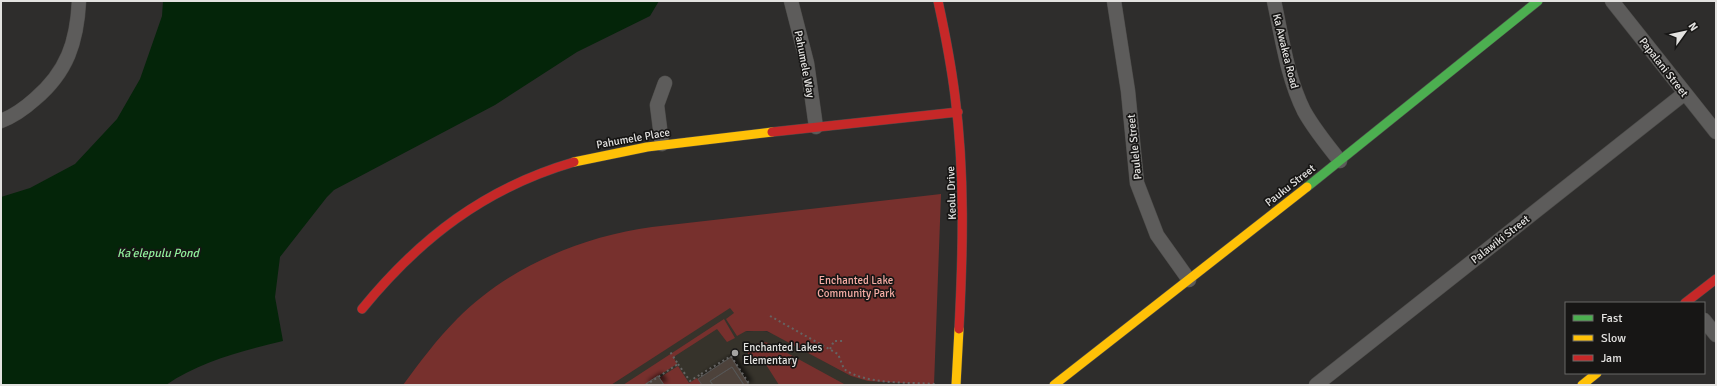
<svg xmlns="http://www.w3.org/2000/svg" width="1717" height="386" viewBox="0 0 1717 386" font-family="Signika,sans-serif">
<defs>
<filter id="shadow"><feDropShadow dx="3.5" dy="-3.5" stdDeviation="2" flood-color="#0009"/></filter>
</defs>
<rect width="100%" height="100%" fill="#2e2d2c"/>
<path fill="#36332b" d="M 730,307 L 747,332 L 760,330 L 774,334 L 851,376 L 876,382 L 922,385 L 611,385 Z"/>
<path fill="#77302d" d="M 941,194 L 934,385 L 868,381 L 851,376 L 767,331 L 746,331 L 737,336 L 726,319 L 734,313 L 730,308 L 611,385 L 403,385 C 420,362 437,339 457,319 C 509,267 580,237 652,227 Z
M 724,319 L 735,338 L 727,342 L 717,329 L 675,356 L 674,358 L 677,364 L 644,385 L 623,385 Z
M 764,342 L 769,343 L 844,384 L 779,385 L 765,363 L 748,357 L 748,352 L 752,345 Z
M 678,366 L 689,383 L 697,378 L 702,385 L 664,385 L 659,378 Z"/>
<path fill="#042509" d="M 163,1 L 659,1 L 650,16 L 577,52 L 495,105 L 334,190 L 327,197 L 280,257 L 275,297 L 283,341 C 242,351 201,361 166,385 L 1,385 L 1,197 L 30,188 L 75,164 L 117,119 L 140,79 L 162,16 Z"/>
<path fill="#4d423b" stroke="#565554" filter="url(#shadow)" d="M 731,357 L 749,385 L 744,385 L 732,367 L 710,381 L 713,385 L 702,385 L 698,379 Z
M 732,367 L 744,385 L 713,385 L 710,381 Z
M 658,376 L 664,385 L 644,385 Z"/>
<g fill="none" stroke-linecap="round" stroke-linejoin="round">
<g stroke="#4c4b49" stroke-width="15">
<path id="street" d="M 791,1 L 807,63 L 816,127
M 1114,1 L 1128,91 L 1137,183 L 1157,235 L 1189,280
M 1274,1 C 1282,37 1287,77 1304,111 C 1314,129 1327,145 1340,161
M 1612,1 L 1716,132
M 1,121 C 14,116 25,108 35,99 C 67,72 77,42 79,1
M 662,144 L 657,105 L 665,83
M 1704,320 L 1716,335
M 1316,385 L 1685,93"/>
</g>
<g stroke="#4c4b49" stroke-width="10">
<path id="fast" d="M 1307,187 L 1538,1"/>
</g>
<g stroke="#4c4b49" stroke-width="10">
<path id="slow" d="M 574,162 L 647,147 L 772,132
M 956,385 L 959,329
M 1054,385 L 1307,187
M 1582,385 L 1597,373"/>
</g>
<g stroke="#4c4b49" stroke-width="10">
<path id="jam" d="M 938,1 C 945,33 951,64 955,96 C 965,174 963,252 959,329
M 772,132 L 958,112
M 1685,303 L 1716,279
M 362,309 C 420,238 485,188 574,162"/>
</g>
<path stroke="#656463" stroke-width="2" stroke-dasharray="2 3" stroke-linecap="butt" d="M 770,316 L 838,354 L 844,369 C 866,385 909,382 935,384
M 830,349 L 834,341 L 844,341
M 678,364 L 690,381 L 701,374 L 702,376
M 701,374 L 731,356 L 750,385
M 646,385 L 678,364 L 669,350"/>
<use href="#street" stroke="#5d5c5b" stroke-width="14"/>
<use href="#fast" stroke="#4caf50" stroke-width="9"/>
<use href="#slow" stroke="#ffc107" stroke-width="9"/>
<use href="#jam" stroke="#c62828" stroke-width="9"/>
</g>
<circle fill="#a4a3a1" stroke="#171615" stroke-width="1.5" cx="735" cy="353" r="4"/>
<g text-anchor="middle" stroke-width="3.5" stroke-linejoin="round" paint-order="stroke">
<g font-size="11" fill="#e3e2e0" stroke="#171615">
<text transform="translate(1286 51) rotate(76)" y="4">Ka Awakea Road</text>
<text transform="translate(805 64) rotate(79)" y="4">Pahumele Way</text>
<text transform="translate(1664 67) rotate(52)" y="4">Papalani Street</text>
<text transform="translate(633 138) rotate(-10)" y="4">Pahumele Place</text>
<text transform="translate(1134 147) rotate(-96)" y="4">Paulele Street</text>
<text transform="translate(1290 185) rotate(-38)" y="4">Pauku Street</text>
<text transform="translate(951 193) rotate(-92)" y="4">Keolu Drive</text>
<text transform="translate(1500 239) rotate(-38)" y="4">Palawiki Street</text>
</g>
<g font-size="11" fill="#f6ada5" stroke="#171615">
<text x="856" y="284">Enchanted Lake<tspan x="856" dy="13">Community Park</tspan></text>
</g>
<g font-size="11" fill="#e3e2e0" stroke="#171615" text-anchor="start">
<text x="743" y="351">Enchanted Lakes<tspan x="743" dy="13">Elementary</tspan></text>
</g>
<g font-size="12" font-style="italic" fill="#91ef9c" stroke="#171615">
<text x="158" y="257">Kaʻelepulu Pond</text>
</g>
</g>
<rect width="1717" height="386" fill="none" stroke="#e3e2e0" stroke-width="4"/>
<rect x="1565" y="302" width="140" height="72" fill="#171615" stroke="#696866"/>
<rect x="1573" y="315" width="20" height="6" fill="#4caf50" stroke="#696866"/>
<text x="1601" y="322" font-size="12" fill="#e3e2e0">Fast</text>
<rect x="1573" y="335" width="20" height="6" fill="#ffc107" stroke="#696866"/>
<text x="1601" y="342" font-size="12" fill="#e3e2e0">Slow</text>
<rect x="1573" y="355" width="20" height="6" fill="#c62828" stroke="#696866"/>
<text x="1601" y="362" font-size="12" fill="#e3e2e0">Jam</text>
<g transform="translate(1685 32) rotate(57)" stroke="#171615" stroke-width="3" paint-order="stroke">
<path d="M0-3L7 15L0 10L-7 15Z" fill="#e3e2e0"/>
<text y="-6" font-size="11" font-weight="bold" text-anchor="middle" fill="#e3e2e0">N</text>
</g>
</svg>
